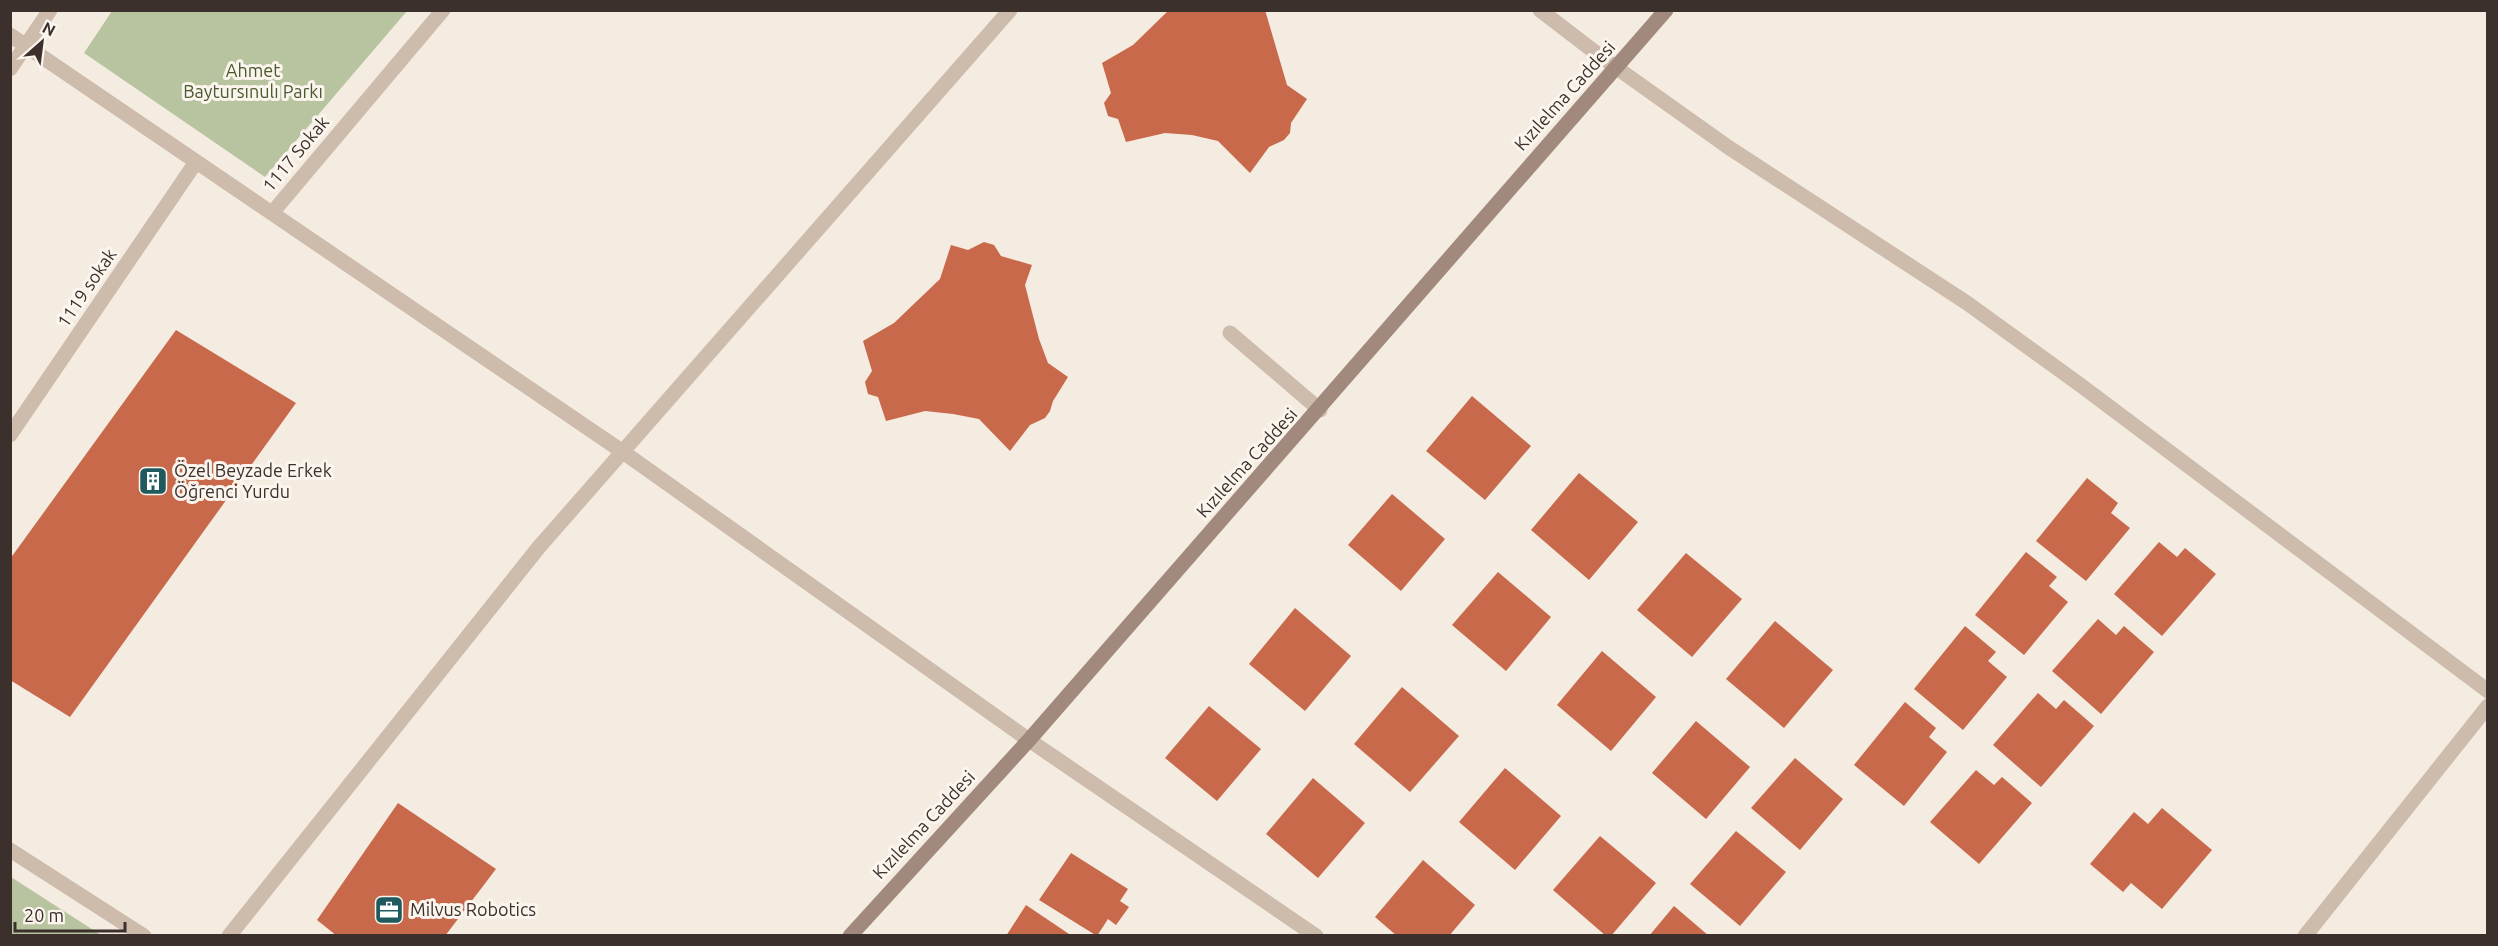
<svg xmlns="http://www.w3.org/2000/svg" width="2498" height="946" viewBox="0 0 2498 946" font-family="Ubuntu,sans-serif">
<rect width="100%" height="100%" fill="#f4ebe1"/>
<path fill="#b8c4a0" d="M 112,11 L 112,10 L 407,11 L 265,177 L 84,53 Z
M 10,877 L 11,877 L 101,935 L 11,935 Z"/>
<path fill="#c8694b" d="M 1169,10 L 1265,10 L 1287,85 L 1307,99 L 1291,123 L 1290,133 L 1284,140 L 1269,147 L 1250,173 L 1218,141 L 1192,135 L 1165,133 L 1126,142 L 1118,119 L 1108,116 L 1104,103 L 1111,93 L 1102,63 L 1133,45 Z
M 984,242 L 994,245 L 1001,256 L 1032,265 L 1025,285 L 1039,339 L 1048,363 L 1068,377 L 1053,401 L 1050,411 L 1045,418 L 1030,425 L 1010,451 L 979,419 L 953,414 L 925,411 L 886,421 L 878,397 L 868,394 L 865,382 L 872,371 L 863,341 L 894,323 L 940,279 L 951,245 L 968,250 Z
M 176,330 L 296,403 L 70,717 L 10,680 L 10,559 Z
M 1472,396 L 1531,446 L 1485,500 L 1426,451 Z
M 1579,473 L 1638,522 L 1589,580 L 1531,530 Z
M 2087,478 L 2118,503 L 2111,513 L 2130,528 L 2086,581 L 2036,541 Z
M 1392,494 L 1445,539 L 1401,591 L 1348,545 Z
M 2159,542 L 2177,557 L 2185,548 L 2216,574 L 2162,636 L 2114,594 Z
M 2026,552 L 2057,577 L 2049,586 L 2068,602 L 2024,655 L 1975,615 Z
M 1686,553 L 1742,599 L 1692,657 L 1637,610 Z
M 1498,572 L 1551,617 L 1506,671 L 1452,625 Z
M 1295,608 L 1351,656 L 1305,711 L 1249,664 Z
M 2098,619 L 2116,635 L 2124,626 L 2154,652 L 2101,714 L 2052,671 Z
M 1775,621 L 1833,670 L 1784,728 L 1726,679 Z
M 1965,626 L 1996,652 L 1988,661 L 2007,677 L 1963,730 L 1914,689 Z
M 1602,651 L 1656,697 L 1611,751 L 1557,705 Z
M 1402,687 L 1459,736 L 1410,792 L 1354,744 Z
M 2038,693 L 2056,709 L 2064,700 L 2094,726 L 2041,787 L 1993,745 Z
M 1905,702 L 1936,728 L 1929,737 L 1947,752 L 1904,806 L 1854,765 Z
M 1209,706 L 1261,749 L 1217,801 L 1165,758 Z
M 1696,721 L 1750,767 L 1706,819 L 1652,773 Z
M 1795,758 L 1843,799 L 1800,850 L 1751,808 Z
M 1505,768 L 1561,816 L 1515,870 L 1459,822 Z
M 1976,770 L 1994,785 L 2002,777 L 2032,803 L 1979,864 L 1930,822 Z
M 1313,778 L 1365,823 L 1318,878 L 1266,834 Z
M 398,803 L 496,869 L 445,936 L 337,936 L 317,920 Z
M 2162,808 L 2212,850 L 2162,909 L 2131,883 L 2123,892 L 2090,864 L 2134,812 L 2148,824 Z
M 1736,831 L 1786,872 L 1740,926 L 1690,884 Z
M 1600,836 L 1656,883 L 1611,936 L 1606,936 L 1553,890 Z
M 1071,853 L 1128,889 L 1120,901 L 1129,907 L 1116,925 L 1108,919 L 1097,936 L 1039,900 Z
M 1423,860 L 1475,905 L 1449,936 L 1397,936 L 1375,917 Z
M 1026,905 L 1072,936 L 1006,936 Z
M 1674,906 L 1709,936 L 1649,936 Z"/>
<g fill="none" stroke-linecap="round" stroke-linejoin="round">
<path stroke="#cdbbac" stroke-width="15" d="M 1230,333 L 1320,410"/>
<path stroke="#cdbbac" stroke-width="15" d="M 1540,10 L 1600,56 L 1728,147 L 1967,303 L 2079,384 L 2488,691
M 10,35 L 623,452 L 1029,740 L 1316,936
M 10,69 L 50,10
M 272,213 L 443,10
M 10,435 L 196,162
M 10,850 L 144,936
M 229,936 L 539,547 L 1010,10
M 2305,936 L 2488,706"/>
<path stroke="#a18a7d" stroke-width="15" d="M 850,936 L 1029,740 L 1666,10"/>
</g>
<defs>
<g id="building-square" transform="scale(1.5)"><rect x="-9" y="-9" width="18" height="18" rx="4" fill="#1f5a5e" stroke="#fbf5ee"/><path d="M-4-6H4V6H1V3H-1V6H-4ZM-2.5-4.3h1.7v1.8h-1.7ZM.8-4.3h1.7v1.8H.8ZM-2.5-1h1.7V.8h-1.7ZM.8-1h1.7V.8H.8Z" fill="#fff"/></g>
<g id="office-square" transform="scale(1.5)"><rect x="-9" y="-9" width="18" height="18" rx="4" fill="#1f5a5e" stroke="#fbf5ee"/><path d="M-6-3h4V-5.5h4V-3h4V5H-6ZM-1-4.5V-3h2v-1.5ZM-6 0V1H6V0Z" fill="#fff"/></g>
</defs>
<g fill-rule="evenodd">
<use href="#building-square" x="153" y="481"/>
<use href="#office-square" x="389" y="910"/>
</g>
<g text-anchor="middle" stroke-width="6" stroke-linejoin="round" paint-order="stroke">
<g font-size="18" fill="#4a5a2e" stroke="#fbf5ee">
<text x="253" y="77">Ahmet<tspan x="253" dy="21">Baytursınulı Parkı</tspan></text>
</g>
<g font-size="18" fill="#3b302b" stroke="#fbf5ee">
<text transform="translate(1565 96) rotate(-48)" y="6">Kızılelma Caddesi</text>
<text transform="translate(296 154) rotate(-50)" y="6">1117 Sokak</text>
<text transform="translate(87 288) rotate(-56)" y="6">1119 sokak</text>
<text transform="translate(1247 463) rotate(-48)" y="6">Kızılelma Caddesi</text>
<text transform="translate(924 825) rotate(-47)" y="6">Kızılelma Caddesi</text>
</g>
<g font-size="18" fill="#3b302b" stroke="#fbf5ee" text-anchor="start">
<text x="174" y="477">Özel Beyzade Erkek<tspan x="174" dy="21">Öğrenci Yurdu</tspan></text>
<text x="410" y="916">Milvus Robotics</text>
</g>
</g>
<rect width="2498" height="946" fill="none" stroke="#3b302b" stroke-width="24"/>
<g transform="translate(42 42) rotate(28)" stroke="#fbf5ee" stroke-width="4.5" paint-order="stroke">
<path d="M0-4.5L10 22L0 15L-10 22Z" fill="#3b302b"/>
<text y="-9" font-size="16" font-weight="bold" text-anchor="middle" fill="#3b302b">N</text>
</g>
<path d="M15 922v9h110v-9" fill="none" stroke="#3b302b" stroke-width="3"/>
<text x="24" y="922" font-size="18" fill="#3b302b" stroke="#fbf5ee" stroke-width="4.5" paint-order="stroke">20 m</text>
</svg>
